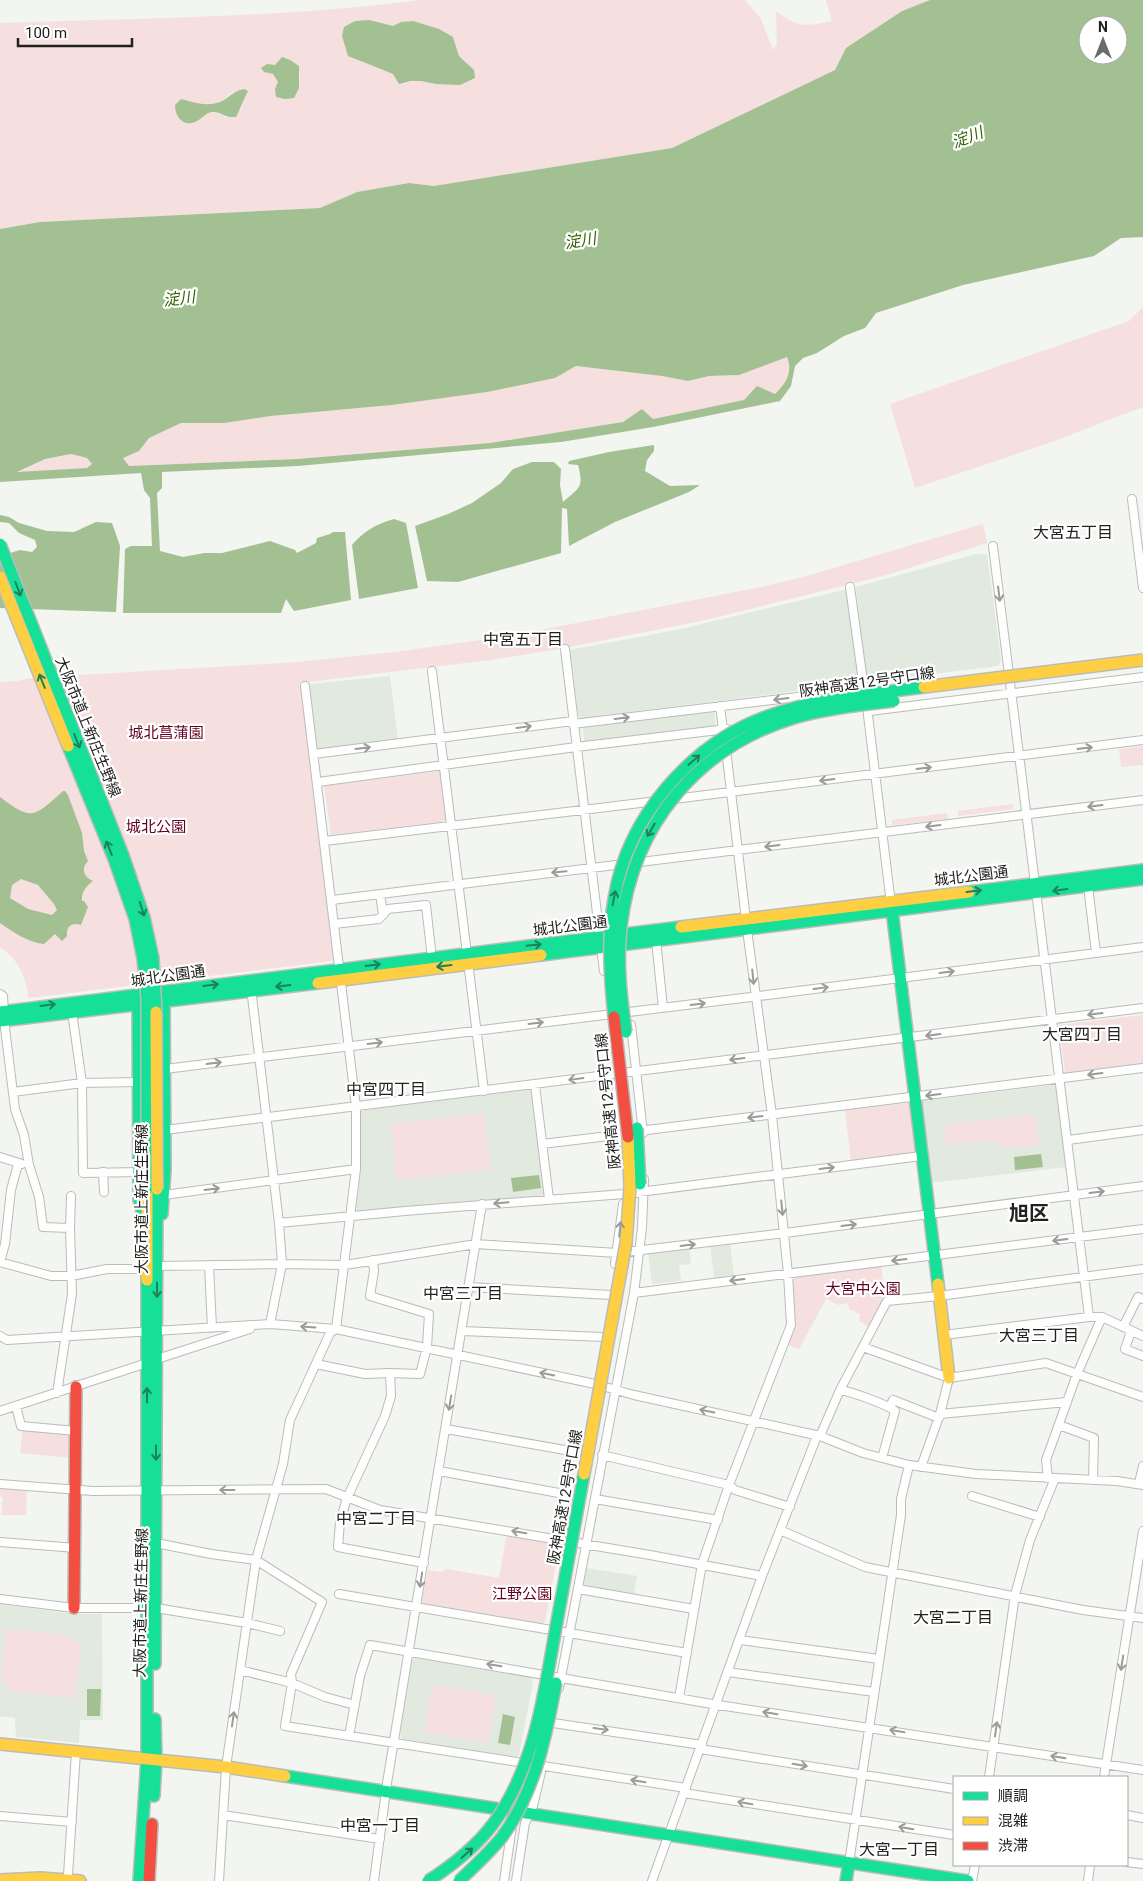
<svg xmlns="http://www.w3.org/2000/svg" width="1143" height="1881" viewBox="0 0 1143 1881" font-family="Roboto,'Noto Sans JP',sans-serif">
<rect width="100%" height="100%" fill="#f2f5f0"/>
<path fill="#e2e9df" d="M 976,554 L 987,554 L 1001,661 L 998,666 L 869,682 L 866,679 L 856,587 Z
M 848,589 L 860,676 L 858,683 L 581,718 L 578,714 L 570,650 L 681,629 Z
M 390,676 L 398,740 L 320,750 L 317,748 L 309,686 L 311,684 Z
M 714,709 L 716,728 L 584,744 L 583,725 Z
M 1054,1085 L 1056,1087 L 1066,1167 L 930,1183 L 920,1104 L 922,1101 Z
M 531,1089 L 545,1195 L 360,1212 L 356,1208 L 361,1170 L 361,1112 L 364,1110 Z
M 730,1243 L 734,1276 L 714,1278 L 710,1245 Z
M 689,1247 L 691,1264 L 679,1265 L 681,1281 L 652,1284 L 648,1252 Z
M 586,1568 L 637,1576 L 634,1594 L 586,1586 L 584,1582 Z
M 0,1604 L 74,1614 L 102,1614 L 103,1720 L 80,1720 L 79,1743 L 16,1737 L 15,1718 L 0,1716 Z
M 416,1658 L 531,1678 L 533,1682 L 519,1755 L 516,1757 L 403,1739 L 400,1736 L 412,1660 Z"/>
<path fill="#f5dfdf" fill-rule="evenodd" d="M 421,0 L 745,0 L 761,19 L 773,50 L 777,45 L 776,11 C 798,29 806,26 832,21 L 826,0 L 930,0 L 902,11 L 846,48 L 835,70 L 672,148 L 434,186 L 409,183 L 357,192 L 320,208 L 40,222 L 0,229 L 0,23 C 140,18 282,18 421,0 ZM 401,22 L 453,37 L 459,56 L 467,62 L 436,84 C 424,81 415,79 403,84 L 393,74 L 360,61 L 389,25 L 394,26 ZM 282,58 L 300,73 L 299,88 L 275,89 L 278,82 L 273,74 L 275,65 ZM 248,91 L 241,108 L 227,118 C 211,108 208,113 194,123 L 181,99 L 202,105 L 215,104 L 224,100 L 231,93 Z
M 1143,307 L 1143,407 L 1046,444 L 915,488 L 890,404 L 1129,321 Z
M 787,357 C 792,373 786,384 775,394 L 652,419 L 642,409 L 623,422 L 490,443 L 297,459 L 129,466 L 122,457 L 139,451 L 149,438 L 181,423 L 224,423 L 271,416 L 392,405 L 555,378 L 576,366 L 662,376 L 688,381 L 709,376 L 739,375 Z
M 71,454 L 87,458 L 92,464 L 87,468 L 16,473 L 45,459 Z
M 983,524 L 987,543 L 887,575 L 701,621 L 559,649 L 490,660 L 300,683 L 334,956 L 332,961 L 29,998 C 25,976 20,961 0,947 L 0,682 L 18,681 L 31,678 L 298,662 L 394,652 L 510,636 L 761,587 L 803,577 Z
M 1143,746 L 1143,765 L 1121,767 L 1119,749 Z
M 441,771 L 447,821 L 331,835 L 324,786 Z
M 1013,804 L 1014,809 L 958,816 L 958,811 Z
M 947,813 L 948,819 L 892,825 L 892,820 Z
M 1143,1015 L 1143,1064 L 1065,1073 L 1059,1025 Z
M 908,1103 L 911,1104 L 917,1151 L 915,1154 L 851,1162 L 845,1110 Z
M 484,1113 L 491,1169 L 397,1180 L 391,1124 Z
M 1036,1115 L 1039,1145 L 1000,1148 L 996,1140 L 946,1145 L 944,1124 Z
M 881,1266 L 885,1298 L 869,1327 L 859,1321 L 860,1314 L 849,1309 L 848,1303 L 839,1305 L 826,1299 L 799,1349 L 788,1345 L 794,1326 L 792,1281 L 795,1277 Z
M 23,1429 L 68,1434 L 71,1436 L 71,1458 L 20,1453 Z
M 0,1488 L 27,1491 L 26,1515 L 1,1515 L 3,1498 L 0,1496 Z
M 510,1535 L 556,1543 L 559,1548 L 545,1622 L 541,1625 L 425,1605 L 422,1601 L 428,1570 L 441,1572 L 446,1569 L 499,1578 L 506,1538 Z
M 6,1629 L 73,1636 L 73,1641 L 81,1641 L 75,1698 L 8,1691 L 8,1683 L 1,1682 Z
M 432,1685 L 496,1695 L 488,1743 L 424,1732 Z"/>
<path fill="#a3c092" fill-rule="evenodd" d="M 930,0 L 1143,0 L 1143,237 L 1121,238 L 1094,256 L 963,285 L 876,313 L 865,328 L 844,336 L 817,353 L 803,358 L 795,366 L 791,386 L 780,401 L 653,427 L 561,442 L 298,466 L 162,472 L 162,488 L 157,493 L 160,551 L 183,557 L 204,553 L 222,553 L 270,541 L 295,550 L 297,553 L 316,543 L 317,538 L 330,534 L 333,532 L 345,532 L 351,600 L 294,611 L 286,599 L 281,613 L 123,613 L 125,549 L 131,546 L 152,546 L 150,498 L 144,490 L 141,473 L 0,482 L 0,229 L 40,222 L 320,208 L 357,192 L 409,183 L 434,186 L 672,148 L 835,70 L 846,48 L 902,11 ZM 1088,25 L 1118,25 L 1118,55 L 1088,55 ZM 787,357 C 793,372 786,384 775,394 L 757,386 L 744,400 L 653,419 L 642,409 L 623,422 L 490,443 L 297,459 L 129,466 L 123,458 L 139,451 L 149,438 L 181,423 L 224,423 L 271,416 L 392,405 L 487,392 L 555,378 L 576,366 L 662,376 L 688,381 L 709,376 L 739,375 ZM 71,454 L 87,458 L 92,464 L 87,468 L 17,472 L 45,459 Z
M 369,20 L 393,26 L 401,22 L 413,21 L 439,29 L 453,37 L 459,56 L 474,70 L 475,78 L 460,85 L 436,84 L 421,81 L 411,81 L 399,84 L 393,74 L 348,56 L 342,36 L 344,27 L 355,21 Z
M 282,57 L 290,60 L 299,66 L 299,88 L 294,98 L 285,99 L 276,97 L 275,89 L 278,82 L 273,74 L 264,72 L 261,68 L 267,64 L 275,65 Z
M 244,89 L 248,91 L 236,117 C 223,118 222,112 213,112 C 206,112 202,119 195,122 C 183,127 175,117 175,105 L 181,99 C 195,103 210,108 224,100 C 231,95 235,91 244,89 Z
M 654,445 L 654,451 L 647,460 L 645,471 L 670,486 L 700,485 L 689,492 L 615,522 L 569,546 L 567,509 L 562,508 L 561,553 L 458,582 L 427,581 L 415,526 L 448,514 L 472,503 L 501,483 L 513,469 L 532,462 L 554,462 L 561,469 L 560,485 L 563,502 C 580,487 584,488 578,465 L 568,464 L 569,461 L 609,452 Z
M 0,515 L 9,517 L 19,523 L 47,531 L 74,532 L 96,522 L 112,523 L 120,546 L 116,612 L 0,608 L 0,556 L 20,550 L 32,552 L 37,547 L 35,540 L 19,533 L 9,523 L 0,522 Z
M 394,519 L 406,523 L 418,588 L 359,599 L 352,545 C 364,531 376,524 394,519 Z
M 63,791 L 65,791 L 68,795 L 82,833 L 84,851 L 88,861 C 81,868 83,877 93,881 C 86,886 81,893 82,901 L 84,901 L 88,907 L 81,925 C 72,922 66,926 67,936 L 62,941 L 55,934 L 44,944 C 27,942 13,932 0,923 L 0,797 C 32,821 33,818 63,791 ZM 21,879 L 38,885 L 54,904 L 57,910 L 52,915 L 28,909 L 10,898 L 12,885 Z
M 1041,1154 L 1043,1167 L 1015,1170 L 1014,1157 Z
M 539,1175 L 541,1188 L 513,1192 L 511,1178 Z
M 87,1689 L 101,1689 L 100,1716 L 87,1716 Z
M 503,1714 L 515,1717 L 510,1745 L 498,1743 Z"/>
<g fill="none" stroke-linecap="round" stroke-linejoin="round">
<g stroke="#babcb9" stroke-width="10">
<path id="street" d="M 1132,499 L 1143,588
M 993,546 L 1089,1317
M 850,587 L 865,696
M 565,649 L 604,971
M 432,671 L 484,1091
M 720,706 L 724,738
M 867,707 L 891,904
M 870,711 L 1143,677
M 573,724 L 831,693
M 314,754 L 573,721
M 318,782 L 576,747 L 727,729
M 674,799 L 1143,740
M 325,841 L 657,801
M 1088,886 L 1096,953
M 380,894 L 383,915
M 332,900 L 1143,800
M 334,924 L 379,919 L 388,909 L 426,905 L 431,950
M 656,940 L 663,1008
M 251,988 L 279,1223 L 282,1264 L 270,1324
M 0,994 L 3,996 L 5,1028 L 15,1109 L 24,1135 L 29,1165 L 39,1197 L 43,1227 L 70,1228 L 72,1294 L 57,1393
M 72,1012 L 82,1083 L 83,1173 L 139,1172
M 631,1025 L 643,1133
M 165,1069 L 751,997 L 1143,947
M 616,1084 L 622,1142
M 535,1085 L 549,1199
M 13,1092 L 82,1083 L 139,1082
M 165,1130 L 1143,1008
M 639,1131 L 1143,1068
M 1068,1140 L 1143,1130
M 542,1144 L 625,1134
M 0,1157 L 22,1164
M 103,1172 L 104,1192
M 164,1195 L 356,1169
M 279,1223 L 405,1211 L 624,1194 L 921,1156
M 70,1228 L 71,1196
M 373,1260 L 374,1271 L 370,1296 L 429,1314 L 427,1347 L 420,1374 L 390,1373
M 0,1262 L 51,1276 L 71,1276 L 107,1269 L 147,1269
M 0,1262 L 5,1244 L 11,1190 L 18,1164
M 615,1264 L 623,1204
M 209,1265 L 212,1328
M 157,1266 L 280,1264 L 345,1265 L 476,1244 L 617,1253 L 785,1233 L 1143,1186
M 469,1287 L 611,1295
M 634,1293 L 1143,1229
M 1123,1327 L 1138,1297 L 1143,1299
M 462,1331 L 603,1337
M 1131,1331 L 1125,1349 L 1143,1356
M 944,1335 L 1089,1317 L 1102,1317 L 1143,1336
M 0,1336 L 7,1340 L 270,1324 L 336,1329 L 595,1384 L 634,1395 L 820,1436 L 863,1453 L 909,1465 L 976,1474 L 1117,1481 L 1143,1485
M 863,1347 L 949,1378 L 1046,1363 L 1143,1397
M 157,1359 L 250,1329
M 316,1364 L 365,1374 L 390,1373 L 391,1396 L 385,1416 L 347,1498 L 340,1522 L 338,1547 L 424,1563
M 840,1390 C 852,1392 886,1404 895,1411 L 882,1458
M 16,1406 L 21,1426 L 76,1431
M 890,1407 L 893,1400 L 939,1418
M 0,1411 L 147,1363
M 940,1414 L 1067,1402
M 1059,1425 L 1094,1438 L 1093,1480
M 446,1429 L 582,1453
M 820,1436 L 840,1390 L 887,1301 L 939,1296 L 1143,1269
M 602,1455 L 729,1485 L 735,1490 L 790,1507
M 921,1467 L 940,1414 L 949,1378
M 439,1471 L 575,1496
M 1048,1478 L 1046,1460 L 1077,1374 L 1102,1317
M 1139,1483 L 1143,1466
M 0,1484 L 93,1491 L 326,1489 L 380,1510 L 650,1555 L 762,1576
M 972,1496 L 1040,1517
M 595,1499 L 718,1520
M 780,1530 L 865,1567 L 1083,1610 L 1143,1618
M 0,1542 L 76,1548
M 156,1543 L 211,1554 L 256,1560 L 322,1602 L 291,1674 L 292,1683 L 285,1726 L 686,1788
M 578,1589 L 694,1609
M 339,1594 L 687,1653
M 0,1599 L 74,1608 L 156,1608 L 247,1623 L 280,1631
M 740,1640 L 879,1659
M 240,1670 L 292,1683 L 325,1697 L 355,1705
M 728,1672 L 874,1692
M 559,1688 L 634,1293 L 642,1228 L 644,1179
M 679,1698 L 702,1564 L 729,1485 L 791,1325 L 788,1274 L 772,1115 L 748,937 L 726,749
M 553,1723 L 702,1745
M 349,1736 L 360,1676 L 370,1645 L 712,1704 L 1143,1770
M 700,1749 L 954,1789
M 989,1777 L 1015,1595 L 1030,1540 L 1055,1478
M 1104,1777 L 1143,1531
M 684,1793 L 954,1835
M 223,1815 L 380,1839
M 1127,1815 L 1143,1818
M 0,1816 L 72,1822
M 1127,1862 L 1143,1864
M 849,1863 L 901,1515 L 901,1499 L 909,1465
M 68,1875 L 76,1752
M 219,1881 L 226,1767 L 256,1560 L 283,1464 L 290,1420 L 330,1333 L 336,1329 L 356,1169 L 356,1107 L 305,686
M 374,1881 L 387,1783 L 482,1204
M 504,1881 L 512,1826
M 516,1881 L 525,1823 L 533,1806 L 541,1772
M 652,1881 L 762,1576 L 817,1436
M 972,1881 L 975,1865
M 1088,1881 L 1090,1865"/>
</g>
<g stroke="#babcb9" stroke-width="14">
<path id="fast" d="M 969,892 L 1143,870
M 892,910 L 938,1284
M 541,955 L 1143,879
M 138,997 L 139,1200 L 144,1220
M 0,1012 L 681,927
M 0,1021 L 318,983
M 162,1214 L 165,1170 L 164,995
M 155,1664 L 157,1189
M 285,1776 L 968,1881
M 154,1796 L 156,1759 L 155,1719
M 139,1881 L 147,1758 L 147,1280
M 846,1881 L 849,1863"/>
</g>
<g stroke="#babcb9" stroke-width="14">
<path id="slow" d="M 681,927 L 969,892
M 318,983 L 541,955
M 147,1189 L 147,1280
M 938,1284 L 949,1378
M 0,1744 L 226,1767 L 285,1776
M 0,1880 L 40,1878 L 80,1881"/>
</g>
<g stroke="#babcb9" stroke-width="14">
<path id="jam" d="M 74,1608 L 76,1387
M 149,1881 L 152,1824"/>
</g>
<use href="#street" stroke="#fdfefd" stroke-width="8"/>
<use href="#fast" stroke="#16e098" stroke-width="11"/>
<use href="#slow" stroke="#ffcf43" stroke-width="11"/>
<use href="#jam" stroke="#f24e42" stroke-width="11"/>
<g stroke="#babcb9" stroke-width="14" stroke-linecap="butt">
<path id="fast-bridge" d="M 0,544 L 123,855 L 144,917 L 153,958 L 156,1012
M 68,746 L 114,859 L 135,919 L 143,959 L 147,999 L 147,1189
M 614,1017 C 610,978 607,938 614,899 C 627,818 690,744 768,716 C 818,698 871,694 924,687
M 626,1032 C 621,997 617,962 621,927 C 633,824 698,746 797,717 C 829,708 862,705 894,701
M 637,1128 L 640,1184
M 428,1881 C 453,1865 475,1848 493,1824 C 535,1767 544,1694 556,1627 C 565,1576 575,1525 584,1474
M 459,1881 C 474,1867 489,1853 502,1837 C 535,1792 546,1737 556,1683"/>
</g>
<g stroke="#babcb9" stroke-width="14" stroke-linecap="butt">
<path id="slow-bridge" d="M 0,577 L 68,746
M 924,687 L 1143,660
M 156,1012 L 157,1189
M 584,1474 L 626,1243 L 630,1186 L 628,1137"/>
</g>
<g stroke="#babcb9" stroke-width="14" stroke-linecap="butt">
<path id="jam-bridge" d="M 614,1017 L 628,1137"/>
</g>
<use href="#fast-bridge" stroke="#16e098" stroke-width="11"/>
<use href="#slow-bridge" stroke="#ffcf43" stroke-width="11"/>
<use href="#jam-bridge" stroke="#f24e42" stroke-width="11"/>
</g>
<defs><path id="oneway-shaft" d="M-6 0H5M1.5-3L5.5 0L1.5 3" fill="none" stroke-width="1.6" stroke-linecap="round" stroke-linejoin="round" transform="scale(1.25)"/></defs>
<g stroke="#1c815c">
<use href="#oneway-shaft" transform="translate(18 589) rotate(69)"/>
<use href="#oneway-shaft" transform="translate(42 681) rotate(-112)"/>
<use href="#oneway-shaft" transform="translate(77 741) rotate(68)"/>
<use href="#oneway-shaft" transform="translate(694 760) rotate(-41)"/>
<use href="#oneway-shaft" transform="translate(651 830) rotate(120)"/>
<use href="#oneway-shaft" transform="translate(109 848) rotate(-112)"/>
<use href="#oneway-shaft" transform="translate(1060 890) rotate(172)"/>
<use href="#oneway-shaft" transform="translate(974 891) rotate(-7)"/>
<use href="#oneway-shaft" transform="translate(614 898) rotate(-79)"/>
<use href="#oneway-shaft" transform="translate(142 909) rotate(72)"/>
<use href="#oneway-shaft" transform="translate(534 945) rotate(-6)"/>
<use href="#oneway-shaft" transform="translate(373 965) rotate(-7)"/>
<use href="#oneway-shaft" transform="translate(444 966) rotate(173)"/>
<use href="#oneway-shaft" transform="translate(211 985) rotate(-7)"/>
<use href="#oneway-shaft" transform="translate(283 986) rotate(173)"/>
<use href="#oneway-shaft" transform="translate(48 1005) rotate(-8)"/>
<use href="#oneway-shaft" transform="translate(157 1290) rotate(90)"/>
<use href="#oneway-shaft" transform="translate(147 1395) rotate(-90)"/>
<use href="#oneway-shaft" transform="translate(156 1453) rotate(90)"/>
<use href="#oneway-shaft" transform="translate(467 1853) rotate(-42)"/>
</g>
<g stroke="#9a9b9a">
<use href="#oneway-shaft" transform="translate(999 594) rotate(83)"/>
<use href="#oneway-shaft" transform="translate(781 699) rotate(173)"/>
<use href="#oneway-shaft" transform="translate(622 718) rotate(-7)"/>
<use href="#oneway-shaft" transform="translate(524 727) rotate(-8)"/>
<use href="#oneway-shaft" transform="translate(363 748) rotate(-7)"/>
<use href="#oneway-shaft" transform="translate(1085 748) rotate(-7)"/>
<use href="#oneway-shaft" transform="translate(924 768) rotate(-7)"/>
<use href="#oneway-shaft" transform="translate(827 780) rotate(173)"/>
<use href="#oneway-shaft" transform="translate(1095 806) rotate(173)"/>
<use href="#oneway-shaft" transform="translate(933 826) rotate(173)"/>
<use href="#oneway-shaft" transform="translate(772 846) rotate(173)"/>
<use href="#oneway-shaft" transform="translate(559 872) rotate(175)"/>
<use href="#oneway-shaft" transform="translate(947 972) rotate(-7)"/>
<use href="#oneway-shaft" transform="translate(753 977) rotate(84)"/>
<use href="#oneway-shaft" transform="translate(821 988) rotate(-8)"/>
<use href="#oneway-shaft" transform="translate(698 1004) rotate(-7)"/>
<use href="#oneway-shaft" transform="translate(1095 1014) rotate(173)"/>
<use href="#oneway-shaft" transform="translate(536 1023) rotate(-7)"/>
<use href="#oneway-shaft" transform="translate(933 1035) rotate(173)"/>
<use href="#oneway-shaft" transform="translate(375 1043) rotate(-7)"/>
<use href="#oneway-shaft" transform="translate(737 1059) rotate(173)"/>
<use href="#oneway-shaft" transform="translate(214 1063) rotate(-7)"/>
<use href="#oneway-shaft" transform="translate(1095 1074) rotate(173)"/>
<use href="#oneway-shaft" transform="translate(576 1079) rotate(172)"/>
<use href="#oneway-shaft" transform="translate(933 1095) rotate(173)"/>
<use href="#oneway-shaft" transform="translate(755 1117) rotate(173)"/>
<use href="#oneway-shaft" transform="translate(827 1168) rotate(-7)"/>
<use href="#oneway-shaft" transform="translate(212 1189) rotate(-7)"/>
<use href="#oneway-shaft" transform="translate(1097 1192) rotate(-7)"/>
<use href="#oneway-shaft" transform="translate(501 1203) rotate(175)"/>
<use href="#oneway-shaft" transform="translate(782 1208) rotate(84)"/>
<use href="#oneway-shaft" transform="translate(849 1225) rotate(-7)"/>
<use href="#oneway-shaft" transform="translate(620 1229) rotate(-84)"/>
<use href="#oneway-shaft" transform="translate(1060 1240) rotate(173)"/>
<use href="#oneway-shaft" transform="translate(688 1245) rotate(-7)"/>
<use href="#oneway-shaft" transform="translate(899 1260) rotate(173)"/>
<use href="#oneway-shaft" transform="translate(737 1280) rotate(173)"/>
<use href="#oneway-shaft" transform="translate(308 1327) rotate(-176)"/>
<use href="#oneway-shaft" transform="translate(547 1374) rotate(-169)"/>
<use href="#oneway-shaft" transform="translate(450 1403) rotate(99)"/>
<use href="#oneway-shaft" transform="translate(707 1411) rotate(-168)"/>
<use href="#oneway-shaft" transform="translate(227 1490) rotate(180)"/>
<use href="#oneway-shaft" transform="translate(519 1532) rotate(-170)"/>
<use href="#oneway-shaft" transform="translate(421 1580) rotate(99)"/>
<use href="#oneway-shaft" transform="translate(1122 1663) rotate(99)"/>
<use href="#oneway-shaft" transform="translate(494 1665) rotate(-171)"/>
<use href="#oneway-shaft" transform="translate(770 1713) rotate(-171)"/>
<use href="#oneway-shaft" transform="translate(233 1719) rotate(-82)"/>
<use href="#oneway-shaft" transform="translate(601 1729) rotate(8)"/>
<use href="#oneway-shaft" transform="translate(996 1729) rotate(-82)"/>
<use href="#oneway-shaft" transform="translate(897 1731) rotate(-171)"/>
<use href="#oneway-shaft" transform="translate(1058 1757) rotate(-171)"/>
<use href="#oneway-shaft" transform="translate(800 1765) rotate(9)"/>
<use href="#oneway-shaft" transform="translate(638 1781) rotate(-171)"/>
<use href="#oneway-shaft" transform="translate(745 1803) rotate(-171)"/>
<use href="#oneway-shaft" transform="translate(906 1828) rotate(-171)"/>
</g>
<g text-anchor="middle" stroke-width="4.5" stroke-linejoin="round" paint-order="stroke">
<g font-size="15" fill="#212220" stroke="#fff">
<text transform="translate(867 682) rotate(-8)" y="5">阪神高速12号守口線</text>
<text transform="translate(88 727) rotate(68)" y="5">大阪市道上新庄生野線</text>
<text transform="translate(971 876) rotate(-7)" y="5">城北公園通</text>
<text transform="translate(570 926) rotate(-7)" y="5">城北公園通</text>
<text transform="translate(168 976) rotate(-8)" y="5">城北公園通</text>
<text transform="translate(608 1101) rotate(-96)" y="5">阪神高速12号守口線</text>
<text transform="translate(142 1199) rotate(-90)" y="5">大阪市道上新庄生野線</text>
<text transform="translate(565 1497) rotate(-80)" y="5">阪神高速12号守口線</text>
<text transform="translate(141 1603) rotate(-89)" y="5">大阪市道上新庄生野線</text>
</g>
<g font-size="15" fill="#620020" stroke="#fff">
<text x="166" y="738">城北菖蒲園</text>
<text x="156" y="832">城北公園</text>
<text x="863" y="1294">大宮中公園</text>
<text x="522" y="1599">江野公園</text>
</g>
<g font-size="16" font-style="italic" fill="#336200" stroke="#fff">
<text transform="translate(967 137) rotate(-21)" y="6">淀川</text>
<text transform="translate(580 240) rotate(-9)" y="6">淀川</text>
<text transform="translate(179 298) rotate(-7)" y="6">淀川</text>
</g>
<g font-size="16" fill="#212220" stroke="#fff">
<text x="1073" y="538">大宮五丁目</text>
<text x="523" y="645">中宮五丁目</text>
<text x="1082" y="1040">大宮四丁目</text>
<text x="386" y="1095">中宮四丁目</text>
<text x="463" y="1299">中宮三丁目</text>
<text x="1039" y="1341">大宮三丁目</text>
<text x="376" y="1524">中宮二丁目</text>
<text x="953" y="1623">大宮二丁目</text>
<text x="380" y="1831">中宮一丁目</text>
<text x="899" y="1855">大宮一丁目</text>
</g>
<g font-size="20" font-weight="bold" fill="#212220" stroke="#fff">
<text x="1029" y="1220">旭区</text>
</g>
</g>
<rect x="953" y="1776" width="175" height="90" fill="#ffffff" stroke="#a6a7a6"/>
<rect x="963" y="1792" width="25" height="8" fill="#16e098" stroke="#a6a7a6"/>
<text x="998" y="1801" font-size="15" fill="#212220">順調</text>
<rect x="963" y="1817" width="25" height="8" fill="#ffcf43" stroke="#a6a7a6"/>
<text x="998" y="1826" font-size="15" fill="#212220">混雑</text>
<rect x="963" y="1842" width="25" height="8" fill="#f24e42" stroke="#a6a7a6"/>
<text x="998" y="1851" font-size="15" fill="#212220">渋滞</text>
<g transform="translate(1103 40)"><circle r="24" fill="#ffffff" stroke="#a6a7a6"/>
<path d="M0-4L9 19L0 12L-9 19Z" fill="#6a6c69"/>
<text y="-8" font-size="14" font-weight="bold" text-anchor="middle" fill="#212220">N</text>
</g>
<path d="M18 38v8h114v-8" fill="none" stroke="#212220" stroke-width="2.5"/>
<text x="25" y="38" font-size="15" fill="#212220" stroke="#ffffff" stroke-width="4" paint-order="stroke">100 m</text>
</svg>
